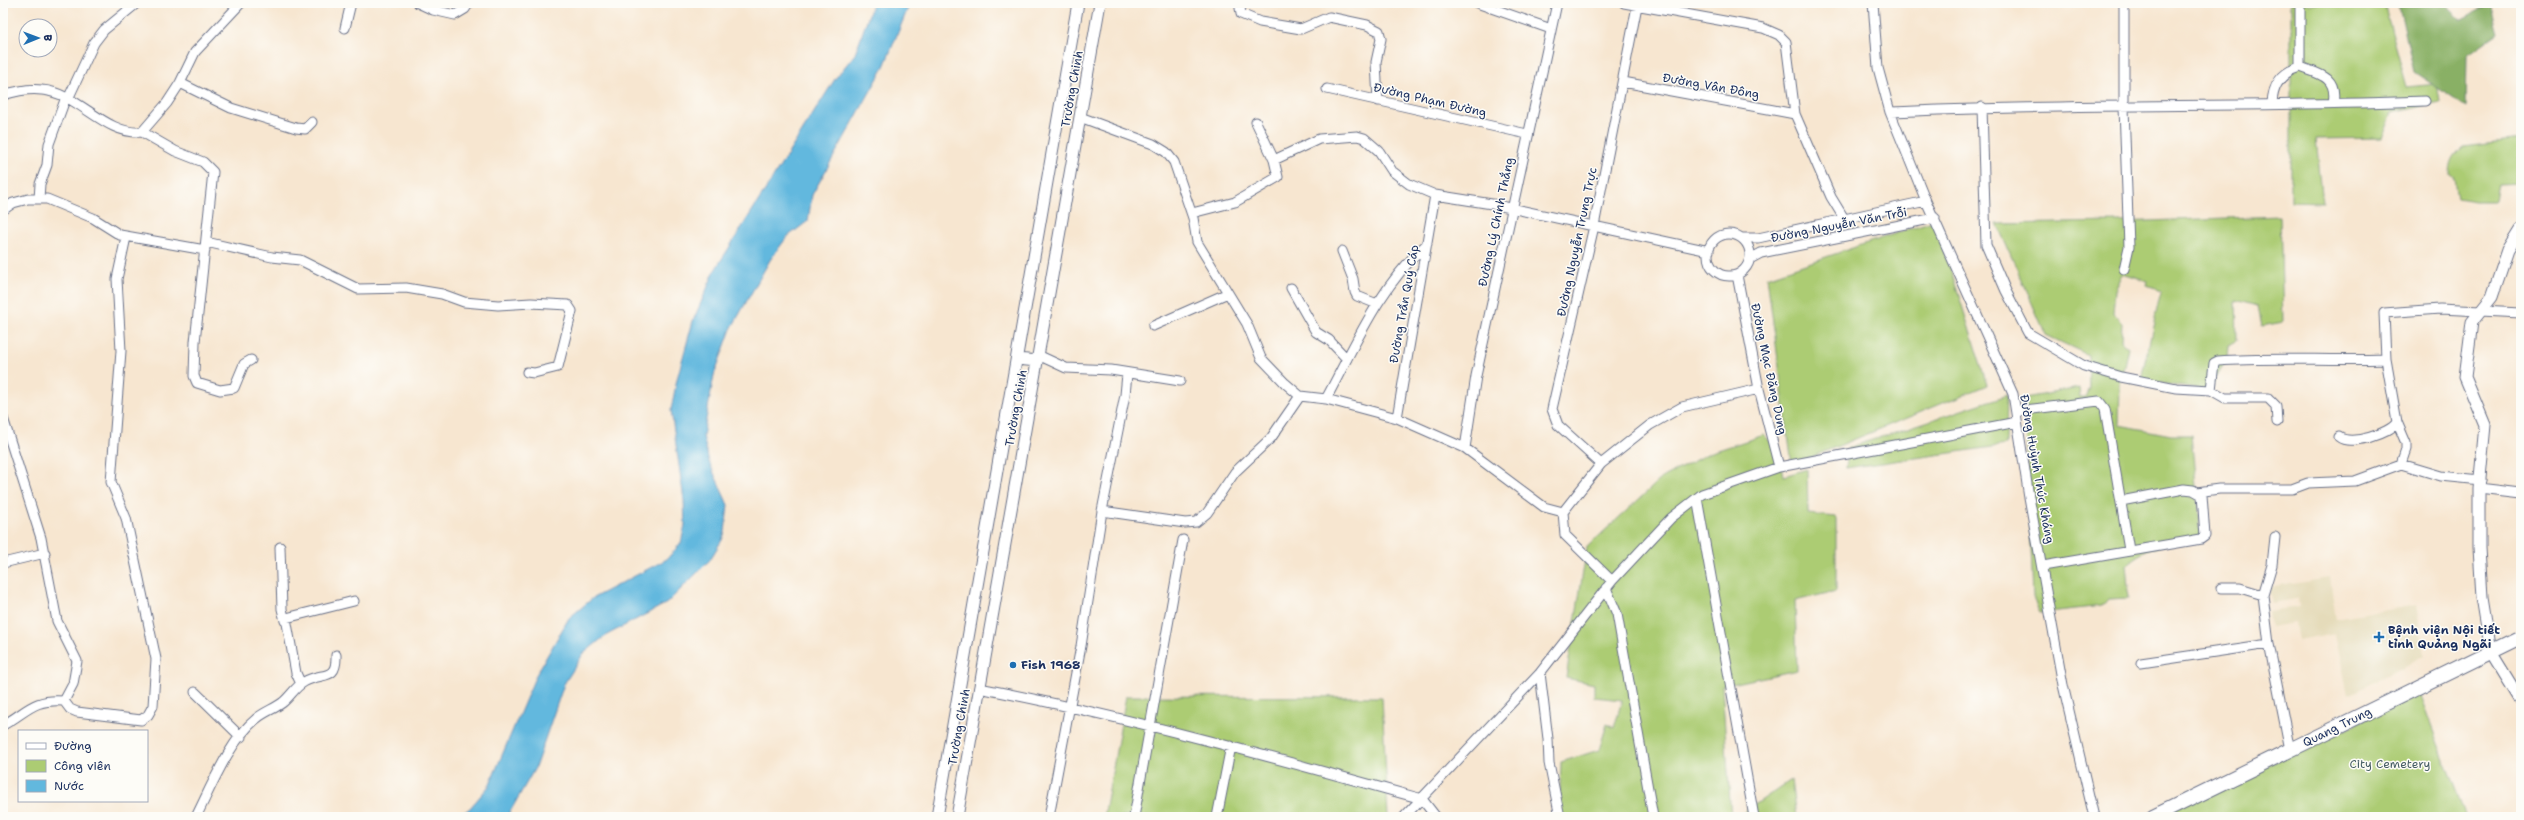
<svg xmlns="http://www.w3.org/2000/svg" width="2524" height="820" viewBox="0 0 2524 820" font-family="'Shantell Sans',sans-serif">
<rect width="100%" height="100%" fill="#fdfcf7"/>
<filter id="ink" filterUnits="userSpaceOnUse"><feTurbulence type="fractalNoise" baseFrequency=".025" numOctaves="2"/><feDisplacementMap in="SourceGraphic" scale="8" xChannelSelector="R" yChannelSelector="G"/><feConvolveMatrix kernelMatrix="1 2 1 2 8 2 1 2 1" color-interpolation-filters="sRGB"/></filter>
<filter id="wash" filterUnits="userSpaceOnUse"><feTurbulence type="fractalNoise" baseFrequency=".012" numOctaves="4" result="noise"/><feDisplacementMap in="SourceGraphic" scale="16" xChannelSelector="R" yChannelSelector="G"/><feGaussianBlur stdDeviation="0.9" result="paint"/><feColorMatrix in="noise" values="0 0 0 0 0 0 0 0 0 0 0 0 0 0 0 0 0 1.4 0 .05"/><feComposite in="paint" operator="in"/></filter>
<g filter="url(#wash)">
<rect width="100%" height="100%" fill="#f7e6d0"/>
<path fill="#e5dbba" d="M 2330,578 L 2336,619 L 2416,605 L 2425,656 L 2348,695 L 2335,634 L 2298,641 L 2295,623 L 2271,627 L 2269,611 L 2299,607 L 2298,598 L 2271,602 L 2268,588 Z"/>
<path fill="#accc73" stroke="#647e68" d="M 2291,3 L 2384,3 L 2407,87 L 2437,84 L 2440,102 L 2392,113 L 2382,138 L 2316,139 L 2323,203 L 2291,202 Z
M 2521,140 L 2521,183 L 2498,184 L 2495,201 L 2475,201 L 2457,198 L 2454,178 L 2450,175 C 2450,162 2453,156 2463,147 Z
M 2280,216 L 2283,322 L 2262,326 L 2258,306 L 2236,300 L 2237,341 L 2228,345 L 2227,359 L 2209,391 L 2141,380 L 2161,291 L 2147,286 L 2148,282 L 2123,274 L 2115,290 L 2113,314 L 2122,323 L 2121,341 L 2128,347 L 2120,384 L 2119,425 L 2171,435 L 2191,435 L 2201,536 C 2175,543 2146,545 2126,565 L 2129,598 L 2108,599 L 2102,606 L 2040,613 L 2033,598 L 2025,398 L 2079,388 L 2080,397 L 2085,397 L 2089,388 L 2088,355 L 2046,335 L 1997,224 L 2121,222 Z
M 1935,220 L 1987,385 L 1792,465 L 1767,277 Z
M 2007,395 L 2006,445 L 1846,468 L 1848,448 Z
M 1764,435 L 1779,450 L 1784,476 L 1807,469 L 1808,514 L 1836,517 L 1836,591 L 1795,601 L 1797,670 L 1722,686 L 1731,817 L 1559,817 L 1561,762 L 1599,750 L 1607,724 L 1614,728 L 1622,700 L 1594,697 L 1594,684 L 1566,678 L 1587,547 L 1662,478 L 1709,453 Z
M 2419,694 L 2466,817 L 2156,817 Z
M 1126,696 L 1382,697 L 1388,817 L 1104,817 Z
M 1791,780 L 1796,817 L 1737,817 Z"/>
<path fill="#89b065" stroke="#527062" d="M 2406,3 L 2447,3 L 2460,20 L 2490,4 L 2498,33 L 2467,55 L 2466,107 L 2414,72 L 2399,6 Z"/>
<path fill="#62b8de" stroke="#3e749e" d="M 873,3 L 910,3 L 883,69 L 812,195 L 808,221 L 787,237 L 770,260 L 731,329 L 714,375 L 703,436 L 709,462 L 728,505 L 725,532 L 722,540 L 709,561 L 667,603 L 605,636 L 583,654 L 564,684 L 535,768 L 507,817 L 458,817 L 470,808 L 489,786 L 536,675 L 569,618 L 593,598 L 667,559 L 681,543 L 685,525 L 684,500 L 671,410 L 677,379 L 693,321 L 715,270 L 835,79 L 855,54 Z"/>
</g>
<g filter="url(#ink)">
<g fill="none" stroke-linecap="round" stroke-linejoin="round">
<g stroke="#686f86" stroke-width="11">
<path id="minor" d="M 418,3 L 433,10 L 455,15 L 465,9 L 469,3
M 1244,3 L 1240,8 L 1241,14 L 1260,22 L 1301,29 L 1329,17 L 1367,25 L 1379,31 L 1381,39 L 1376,62 L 1378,101
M 1477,3 L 1551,29
M 1624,3 L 1763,28 L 1779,35 L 1786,42 L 1795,114 L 1831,197 L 1845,220
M 1873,3 L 1878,68 L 1890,112 L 1926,201 L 2013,394 L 2029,497 L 2063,685 L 2094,817
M 2300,3 L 2300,67 C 2320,74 2338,77 2333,103
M 345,28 L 351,3
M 1623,82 L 1795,114
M 180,83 L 231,108 L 296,128 L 305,129 L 312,122
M 1327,89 L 1527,134
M 3,95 C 16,91 29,88 42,90 C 79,93 104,135 142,132 L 167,103 L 180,83 L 195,52 L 241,3
M 68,99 L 94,43 L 104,30 L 137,3
M 2272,103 C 2273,85 2282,72 2300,67
M 1982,107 L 1986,245 L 2006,291 L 2028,333 L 2084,366 L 2121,377 L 2176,388 L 2211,390 L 2225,398 L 2268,398 L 2276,406 L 2277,422
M 1890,112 C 2068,103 2247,108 2425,101
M 1080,117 L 1153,144 L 1166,152 L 1174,162 L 1193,218 L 1197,242 L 1247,324 L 1261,358 L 1285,383 L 1300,396 L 1326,399 L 1397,418 L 1465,448 L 1544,507 L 1563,512
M 142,132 L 175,151 L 203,162 L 213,172 L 195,342 L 194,376 L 197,383 L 220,390 L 234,388 L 244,364 L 251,360
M 1274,160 L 1319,139 L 1357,136 L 1364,138 L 1379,151 L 1392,171 L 1409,184 L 1435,195 L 1492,204 L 1709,251
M 39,199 L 40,184 L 47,165 L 49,144 L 66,97
M 3,210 L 13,203 L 28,199 L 47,199 L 93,218 L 120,235 L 205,250
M 1192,213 L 1235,202 L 1278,177 L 1274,160 L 1256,122
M1708 255a21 21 0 1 1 42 0a21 21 0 1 1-42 0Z
M 1742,238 L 1758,238 L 1926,201
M 206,242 L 272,257 L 300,260 L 358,289 L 406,288 L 442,294 L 464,302 L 498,305 L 531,303 L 568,305 L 572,311 L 558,367 L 534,373 L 527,372
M 1342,251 L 1353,279 L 1355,292 L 1357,296 L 1377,304
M 1750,259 L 1761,253 L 1935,218
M 2124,269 L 2129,247 L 2124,107 L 2124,3
M 1737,275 L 1759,389 L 1779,467
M 1291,288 L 1316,332 L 1329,340 L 1347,359
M 1153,326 L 1228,293
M 1038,355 L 1066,368 L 1111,370 L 1180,381
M 2211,390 L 2214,363 L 2218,361 C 2274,357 2330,361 2386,359
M 1326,399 C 1355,345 1380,285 1427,244
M 2017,411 L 2099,401 L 2105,409 L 2129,550
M 3,418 L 41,538 L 57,621 L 77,661 L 73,684 L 64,701 C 33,698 26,713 3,725
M 1397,418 L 1435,195
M 2339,437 C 2350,446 2390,434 2397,422
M 1465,448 L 1476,376 L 1557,3
M 1601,464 L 1558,425 L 1552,409 L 1594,226 L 1637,6
M 2401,464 L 2406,449 L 2406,443 L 2397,422 L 2386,359 L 2384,313 L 2440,309 L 2521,313
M 2479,488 L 2521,493
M 2197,492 L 2219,489 L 2292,489 L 2308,483 L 2355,481 L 2401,464 L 2441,476 L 2481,480
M 1697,498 L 1754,817
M 1102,511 L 1185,523 L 1196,522 L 1207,513 L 1235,472 L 1271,438 L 1300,396
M 1563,512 L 1601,464 L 1650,425 L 1682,407 L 1759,389
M 1563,512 L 1565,535 L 1612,581
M 2275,537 L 2272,565 L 2263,595 L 2269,644 L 2290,750
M 280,547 L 282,609 L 285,621
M 3,563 L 45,553
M 2043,566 L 2201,539 L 2205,536 L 2202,495 L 2193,490 L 2184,489 L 2121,501
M 1606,588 L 1617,614 L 1653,817
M 2221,588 L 2240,588 L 2263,595
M 2141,663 L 2269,644
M 1540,673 L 1548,739 L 1549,763 L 1560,817
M 301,684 L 296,673 L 286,618 L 354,601
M 979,688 C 1129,717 1275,758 1422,799 L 1436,817
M 195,692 L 241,737
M 64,701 L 70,709 L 77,712 L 141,720 L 148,715 L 153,706 L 156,659 L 126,518 L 111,482 L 121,351 L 117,279 L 126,237
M 196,817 C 211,787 230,740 256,719 C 264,712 274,709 282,703 C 290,697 295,687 304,682 C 321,671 337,683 336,655
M 1049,817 L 1081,646 L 1102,511 L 1125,395 L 1127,374
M 1134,817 L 1183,540
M 1217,817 L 1231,746
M 1404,817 L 1540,673 L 1612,581 L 1671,518 L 1702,494 L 1779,467 L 2017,422"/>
</g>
<g stroke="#686f86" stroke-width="13">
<path id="tertiary" d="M 2521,229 L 2508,250 L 2492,297 L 2472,322 L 2465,377 L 2485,425 L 2479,488 L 2479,548 L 2482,597 L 2491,652 L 2521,701
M 1017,359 L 1037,361
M 937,817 L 1078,3
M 957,817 L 1100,3"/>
</g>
<g stroke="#686f86" stroke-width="16">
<path id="primary" d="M 2153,817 L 2521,637"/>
</g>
<use href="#minor" stroke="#fff" stroke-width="9"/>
<use href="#tertiary" stroke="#fff" stroke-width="11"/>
<use href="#primary" stroke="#fff" stroke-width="14"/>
</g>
</g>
<g fill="#1f6fb2" stroke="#fdfcf7" stroke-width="1.5">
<path d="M2377 631h4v4h4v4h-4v4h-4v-4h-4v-4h4z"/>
<circle cx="1013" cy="665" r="4"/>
</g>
<g text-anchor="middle" stroke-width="3" stroke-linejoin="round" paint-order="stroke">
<g font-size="12" fill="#1b2f5e" stroke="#fdfcf7">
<text transform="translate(1711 86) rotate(10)" y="4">Đường Vân Đông</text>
<text transform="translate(1072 89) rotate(-80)" y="4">Trường Chinh</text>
<text transform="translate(1430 100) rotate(13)" y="4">Đường Phạm Đường</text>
<text transform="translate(1496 222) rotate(-78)" y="4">Đường Lý Chính Thắng</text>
<text transform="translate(1839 225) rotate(-11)" y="4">Đường Nguyễn Văn Trỗi</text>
<text transform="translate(1577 242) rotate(-78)" y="4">Đường Nguyễn Trung Trực</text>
<text transform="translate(1404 304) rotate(-80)" y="4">Đường Trần Quý Cáp</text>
<text transform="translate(1769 369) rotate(78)" y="4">Đường Mạc Đăng Dung</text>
<text transform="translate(1016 408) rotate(-80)" y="4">Trường Chinh</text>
<text transform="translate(2037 469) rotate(80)" y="4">Đường Huỳnh Thúc Kháng</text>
<text transform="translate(959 727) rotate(-80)" y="4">Trường Chinh</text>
<text transform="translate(2337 727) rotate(-26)" y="4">Quang Trung</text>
</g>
<g font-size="12" font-weight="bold" fill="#1b2f5e" stroke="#fdfcf7" text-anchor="start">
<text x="2388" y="634">Bệnh viện Nội tiết<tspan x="2388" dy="14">tỉnh Quảng Ngãi</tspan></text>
<text x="1021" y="669">Fish 1968</text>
</g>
<g font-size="12" fill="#465e64" stroke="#fdfcf7">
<text x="2390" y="768">City Cemetery</text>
</g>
</g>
<rect width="2524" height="820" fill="none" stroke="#fdfcf7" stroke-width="16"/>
<rect x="18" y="730" width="130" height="72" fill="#fdfcf7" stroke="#a3aaba"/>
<rect x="26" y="743" width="20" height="6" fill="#ffffff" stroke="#a3aaba"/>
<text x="54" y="750" font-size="12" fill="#1b2f5e">Đường</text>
<rect x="26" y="760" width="20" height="12" fill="#accc73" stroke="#a3aaba"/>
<text x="54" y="770" font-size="12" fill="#1b2f5e">Công viên</text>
<rect x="26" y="780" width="20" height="12" fill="#62b8de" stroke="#a3aaba"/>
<text x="54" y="790" font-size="12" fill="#1b2f5e">Nước</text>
<g transform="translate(38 38) rotate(89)"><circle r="19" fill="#fdfcf7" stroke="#a3aaba"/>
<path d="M0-3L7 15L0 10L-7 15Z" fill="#1f6fb2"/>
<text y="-6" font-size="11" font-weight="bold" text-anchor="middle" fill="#1b2f5e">B</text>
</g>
</svg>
